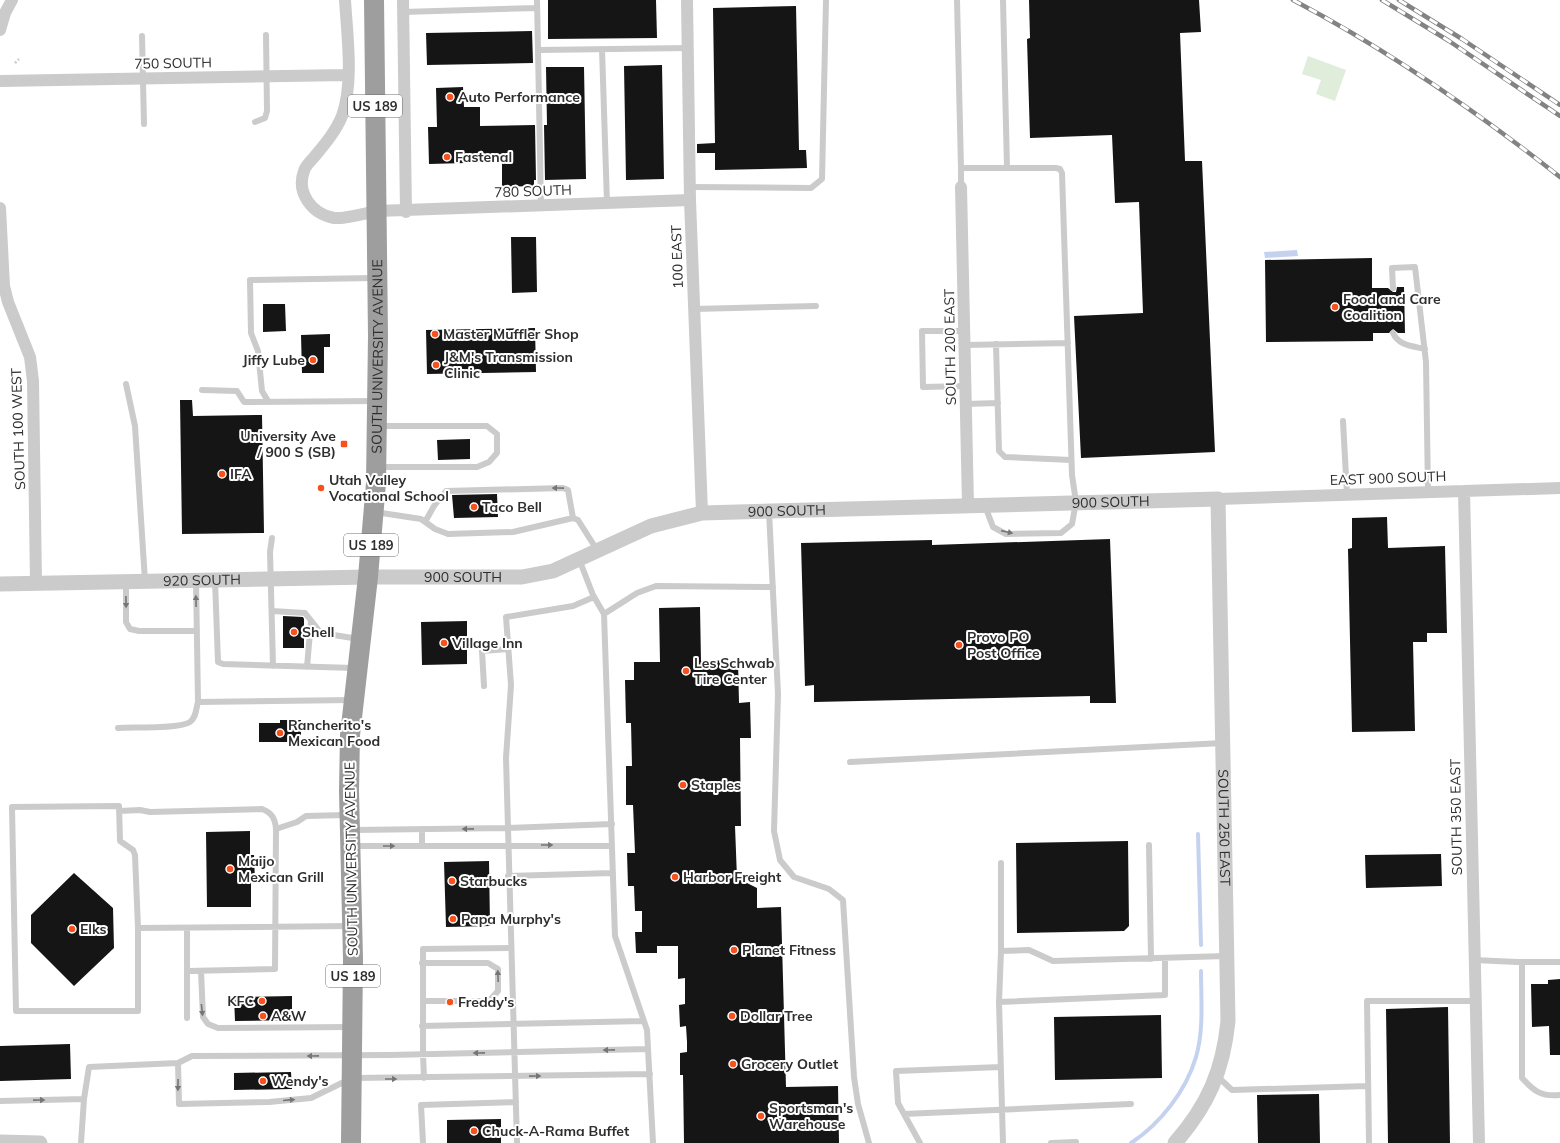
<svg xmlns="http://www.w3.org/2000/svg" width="1560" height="1143" viewBox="0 0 1560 1143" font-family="Mulish,sans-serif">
<rect width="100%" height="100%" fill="#fff"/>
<path fill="#dfedda" d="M 1308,56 L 1346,70 L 1335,101 L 1316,94 L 1321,80 L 1302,74 Z"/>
<path fill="#c4d1ef" d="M 1297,250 L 1298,256 L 1265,258 L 1264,252 Z"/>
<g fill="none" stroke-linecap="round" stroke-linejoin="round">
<path stroke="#c4d1ef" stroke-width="4" d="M 1198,834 L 1201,945
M 1131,1143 C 1160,1124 1186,1091 1196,1057 C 1204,1030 1201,998 1201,971"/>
</g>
<path fill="#151515" d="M 548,0 L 656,0 L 657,38 L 548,39 Z
M 1029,0 L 1199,0 L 1201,32 L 1180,33 L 1185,161 L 1202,161 L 1215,452 L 1081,458 L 1074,316 L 1143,313 L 1139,202 L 1115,203 L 1112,135 L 1030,138 L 1027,39 L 1030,38 Z
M 796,6 L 799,150 L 806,150 L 807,168 L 715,170 L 715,153 L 697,153 L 697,144 L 715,143 L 713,8 Z
M 532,31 L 533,63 L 427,65 L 426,33 Z
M 662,65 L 664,179 L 626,180 L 624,66 Z
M 546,67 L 584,67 L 586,179 L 545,180 L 544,125 L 547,125 Z
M 463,87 L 464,107 L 480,107 L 480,126 L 535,125 L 536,180 L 534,180 L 534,186 L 502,187 L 502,162 L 429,164 L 428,127 L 437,127 L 436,88 Z
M 511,237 L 536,237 L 537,292 L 512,293 Z
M 1372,258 L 1372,288 L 1388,288 L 1393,292 L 1396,292 L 1397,287 L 1404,287 L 1405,333 L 1398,333 L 1393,329 L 1389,333 L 1373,333 L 1373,341 L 1266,342 L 1265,260 Z
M 263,304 L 285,304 L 286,331 L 263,332 Z
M 535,328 L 536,372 L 427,374 L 426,330 Z
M 330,334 L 330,347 L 324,347 L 324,373 L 302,373 L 301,335 Z
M 180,400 L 192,400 L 193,416 L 262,415 L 264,533 L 182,534 Z
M 470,439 L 470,459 L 438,460 L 437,440 Z
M 497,494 L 498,517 L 454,518 L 452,495 Z
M 1387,517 L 1388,548 L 1445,546 L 1447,633 L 1427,633 L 1427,642 L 1413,642 L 1415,731 L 1352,732 L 1348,549 L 1352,548 L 1352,518 Z
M 1110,539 L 1116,703 L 1090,703 L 1090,696 L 814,702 L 814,685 L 805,686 L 801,543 L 932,540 L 932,545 Z
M 700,607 L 701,661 L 738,660 L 739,703 L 750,702 L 751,738 L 740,738 L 741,826 L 735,826 L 737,878 L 757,888 L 757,908 L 781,907 L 786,1087 L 838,1086 L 839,1143 L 684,1143 L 683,1075 L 680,1075 L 680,1053 L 687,1052 L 687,1042 L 686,1026 L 680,1027 L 679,1005 L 685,1004 L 685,978 L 678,979 L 678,946 L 657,946 L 657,953 L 636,953 L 635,932 L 642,932 L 642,911 L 635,911 L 634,886 L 628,886 L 627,853 L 635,853 L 633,805 L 626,805 L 626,766 L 632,766 L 631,723 L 626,723 L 625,680 L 634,680 L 634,662 L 660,662 L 659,608 Z
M 283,616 L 303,617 L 304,619 L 304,648 L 283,648 Z
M 467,621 L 467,664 L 422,665 L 421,622 Z
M 280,720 L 301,720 L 301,742 L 259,742 L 259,723 L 280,723 Z
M 250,831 L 250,855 L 254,855 L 255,882 L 251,882 L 251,907 L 207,907 L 206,832 Z
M 1128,841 L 1129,926 L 1124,931 L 1017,933 L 1016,843 Z
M 1441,854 L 1442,886 L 1366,888 L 1365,855 Z
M 489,861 L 490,926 L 446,927 L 444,862 Z
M 74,873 L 113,908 L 114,948 L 74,986 L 31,943 L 31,915 Z
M 1560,979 L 1560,1055 L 1550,1055 L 1549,1026 L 1532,1027 L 1531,984 L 1548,984 L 1548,980 Z
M 292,996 L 292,1020 L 235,1021 L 234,997 Z
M 1448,1007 L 1450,1143 L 1388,1143 L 1386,1009 Z
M 1161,1015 L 1162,1078 L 1055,1080 L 1054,1017 Z
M 70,1044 L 71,1079 L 0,1081 L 0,1046 Z
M 291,1072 L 292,1089 L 234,1090 L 234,1073 Z
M 1319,1094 L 1320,1143 L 1258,1143 L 1257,1095 Z
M 501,1119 L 501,1143 L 447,1143 L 447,1120 Z"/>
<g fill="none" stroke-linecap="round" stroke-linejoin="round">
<path stroke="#cbcbcb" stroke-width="2.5" stroke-dasharray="2 2" stroke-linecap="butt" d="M 15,63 L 19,59"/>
<path stroke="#cbcbcb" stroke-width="6" d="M 537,0 L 538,50
M 957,0 L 961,168 L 1056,168 L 1060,169 L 1062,173 L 1072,475 L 1076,502 L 1072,524 L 1061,533 L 1006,534 L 993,527 L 985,506
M 1003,0 L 1007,168
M 403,12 L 537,8
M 142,36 L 144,124
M 602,49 L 607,203
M 255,122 L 265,118 L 267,111 L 266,35
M 690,187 L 811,188 L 822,179 L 826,0
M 961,187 L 961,168
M 541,206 L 538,50 L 688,48
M 1393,288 L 1392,268 L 1415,267 L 1426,362 L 1428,492
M 694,309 L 816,306
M 965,331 L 922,331 L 923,387 L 966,386
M 1393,333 C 1399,346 1412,346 1425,349
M 996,344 L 999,451 L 1005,457 L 1071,460
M 965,345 L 1068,343
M 126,384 L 135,426 L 145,581
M 202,390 L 237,391 L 244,402 L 375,401
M 268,401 L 262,391 L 258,351 L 251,333 L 250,280 L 374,278
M 966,404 L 998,403
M 1343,421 L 1347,495
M 378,467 L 477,467 L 489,462 L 497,453 L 497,434 L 487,426 L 380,426
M 769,511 L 778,694 L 774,831 L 780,860 L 794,877 L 829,889 L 843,900 L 854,1077 L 858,1104 L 869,1143
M 375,512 L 421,519 L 435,529 L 448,534 L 513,532 L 573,518 L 578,520 L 597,550
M 425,522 L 434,506 L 446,491 L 563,488 L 568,490 L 573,518
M 272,538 L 270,552 L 273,666
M 579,559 L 593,595 L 604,614 L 615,936 L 647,1030 L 653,1143
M 215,580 L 218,662 L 223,664 L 354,668
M 126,581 L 126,622 L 130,629 L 139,631 L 197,631
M 272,611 L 305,613 L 321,633 L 359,639
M 604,614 L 637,593 L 656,586 L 773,587
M 307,667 L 311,621
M 484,686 L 482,651 L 508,649
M 198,702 L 352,700
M 118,728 C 132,727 181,729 190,722 C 196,718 196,709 198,702 L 196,581
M 850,762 L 1223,743
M 119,811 L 140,810 L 150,812 L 262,809 C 272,813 275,818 276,829 L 275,969 L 187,971 L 187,928
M 276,829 L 297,822 L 306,816 L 346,815
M 422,829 L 422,846
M 353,830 L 507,828 L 612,824
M 1149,845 L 1151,959
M 354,846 L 612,846
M 1001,863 L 1001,951 L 1029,950 L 1053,961 L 1227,956
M 508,876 L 613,873
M 138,928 L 135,855 L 133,850 L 120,841 L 119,806 L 12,807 L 16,1011 L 138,1011 L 138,928 L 350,926
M 1001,951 L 999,1002 L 1003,1143
M 1474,960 L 1517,962 L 1560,962
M 1522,962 L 1522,1078 C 1534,1091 1541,1097 1560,1095
M 422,963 L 488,963 L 498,969 L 498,991 L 489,1001 L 423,1001
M 187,971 L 187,1018
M 201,971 L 203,1017 L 208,1024 L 218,1028 L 350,1027
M 999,1002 L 1165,995 L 1165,959
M 422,1026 L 644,1021
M 648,1049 L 390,1055 L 192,1056 L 178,1063 L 179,1104 L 269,1102 L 311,1098 L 352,1078 L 650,1074
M 1001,1067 L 896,1071 L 898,1103 L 904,1114 L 1131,1104
M 1217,1076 L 1232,1090 L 1368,1086
M 424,1078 L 423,1054 L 423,949 L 511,948
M 0,1101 L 84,1099
M 904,1114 L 920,1143
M 81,1143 L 84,1099 L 89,1067 L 178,1063
M 423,1143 L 421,1105 L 516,1102
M 517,1143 L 506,758 L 511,685 L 506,617 L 573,606 L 594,597
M 1051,1143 L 1076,1142
M 1369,1143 L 1367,1001 L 1475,1001"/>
<path stroke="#cbcbcb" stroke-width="12" d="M 345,0 C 347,34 354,83 342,116 C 336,131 325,144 315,156 C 311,161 305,166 304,171 C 296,193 312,214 334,218 C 345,219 366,213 377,211 L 690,200
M 403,0 L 406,212
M 687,0 L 690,200 L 702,513
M 0,30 L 5,13 L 12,0
M 0,81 L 347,75
M 961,187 L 968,505
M 0,208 L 4,286 L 8,302 L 30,357 L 33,381 L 36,582
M 1464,491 L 1479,1143
M 1218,499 L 1560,488"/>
<g stroke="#cbcbcb" stroke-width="15">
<path id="s1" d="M 0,584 L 368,577 L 522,577 L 553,571 L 651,526 L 702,513 L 1218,499 L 1228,1021 C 1223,1071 1208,1105 1175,1143"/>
<path d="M 0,1142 L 40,1143"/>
</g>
<path stroke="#9e9e9e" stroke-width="20" id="s2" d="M 351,1143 L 353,959 L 349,791 L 350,735 L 368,577 L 376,483 L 378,336 L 374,0"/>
<g stroke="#838383" stroke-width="4.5">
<path id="rail" d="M 1293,0 C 1388,50 1476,111 1560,177
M 1382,0 L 1449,41 L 1560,116
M 1399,0 L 1462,39 L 1560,105"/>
</g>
<use href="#rail" stroke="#fff" stroke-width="3" stroke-dasharray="9" stroke-linecap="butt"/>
</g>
<defs><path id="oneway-solid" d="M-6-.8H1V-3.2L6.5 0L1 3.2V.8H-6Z"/></defs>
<g fill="#757575">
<use href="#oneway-solid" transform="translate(558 488) rotate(-179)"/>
<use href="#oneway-solid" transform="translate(1007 532) rotate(13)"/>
<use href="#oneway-solid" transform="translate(196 601) rotate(-91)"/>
<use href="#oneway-solid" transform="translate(126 602) rotate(89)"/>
<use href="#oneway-solid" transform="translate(468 829) rotate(179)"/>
<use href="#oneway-solid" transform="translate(547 845)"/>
<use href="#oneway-solid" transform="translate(389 846)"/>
<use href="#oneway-solid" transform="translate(498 976) rotate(-92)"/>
<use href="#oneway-solid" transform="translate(202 1010) rotate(84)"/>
<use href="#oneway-solid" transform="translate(609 1050) rotate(179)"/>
<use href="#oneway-solid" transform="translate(479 1053) rotate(179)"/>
<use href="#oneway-solid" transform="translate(313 1056) rotate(179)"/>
<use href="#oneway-solid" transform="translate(535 1076) rotate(-1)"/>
<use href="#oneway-solid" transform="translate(391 1079)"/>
<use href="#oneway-solid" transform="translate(178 1085) rotate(91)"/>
<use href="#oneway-solid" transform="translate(39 1100) rotate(-1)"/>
<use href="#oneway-solid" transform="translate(289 1100) rotate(-5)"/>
</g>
<g fill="#f7511e" stroke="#fff" stroke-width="1.5">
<circle cx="450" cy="97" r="4"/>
<circle cx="447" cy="157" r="4"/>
<circle cx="1335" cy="307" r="4"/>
<circle cx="435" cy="334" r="4"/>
<circle cx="313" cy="360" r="4"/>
<circle cx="436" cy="365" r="4"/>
<rect x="340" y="440" width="8" height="8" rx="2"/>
<circle cx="222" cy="474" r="4"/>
<circle cx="321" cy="488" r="4"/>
<circle cx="474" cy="507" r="4"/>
<circle cx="294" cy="632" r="4"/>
<circle cx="444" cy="643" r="4"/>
<circle cx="959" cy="645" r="4"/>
<circle cx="686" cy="671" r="4"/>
<circle cx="280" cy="733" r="4"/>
<circle cx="683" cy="785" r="4"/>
<circle cx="230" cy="869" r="4"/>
<circle cx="675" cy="877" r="4"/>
<circle cx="452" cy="881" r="4"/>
<circle cx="453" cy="919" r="4"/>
<circle cx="72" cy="929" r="4"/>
<circle cx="734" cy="950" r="4"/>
<circle cx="262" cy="1001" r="4"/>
<circle cx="450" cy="1002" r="4"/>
<circle cx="263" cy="1016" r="4"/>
<circle cx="732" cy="1016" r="4"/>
<circle cx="733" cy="1064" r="4"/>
<circle cx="263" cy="1081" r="4"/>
<circle cx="761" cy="1116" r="4"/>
<circle cx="474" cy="1131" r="4"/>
</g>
<g text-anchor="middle" stroke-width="4" stroke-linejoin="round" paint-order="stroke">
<g fill="#fff" stroke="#6d6d6d" stroke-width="1">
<rect x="348" y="95" width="54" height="22" rx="3"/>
<rect x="344" y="534" width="54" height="22" rx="3"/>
<rect x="326" y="965" width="54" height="22" rx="3"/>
</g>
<g font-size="13" font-weight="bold" fill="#2e2e2e">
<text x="375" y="111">US 189</text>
<text x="371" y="550">US 189</text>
<text x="353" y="981">US 189</text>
</g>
<g font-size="14" fill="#2e2e2e" stroke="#fff">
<text transform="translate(173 63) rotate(-1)" y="5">750 SOUTH</text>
<text transform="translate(533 191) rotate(-2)" y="5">780 SOUTH</text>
<text transform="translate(677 257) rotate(-92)" y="5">100 EAST</text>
<text transform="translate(950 347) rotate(-91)" y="5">SOUTH 200 EAST</text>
<text dy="5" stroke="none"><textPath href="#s2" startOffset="788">SOUTH UNIVERSITY AVENUE</textPath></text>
<text transform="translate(18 429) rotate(-92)" y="5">SOUTH 100 WEST</text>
<text transform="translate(1388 478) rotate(-2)" y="5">EAST 900 SOUTH</text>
<text dy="5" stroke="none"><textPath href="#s1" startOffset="1123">900 SOUTH</textPath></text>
<text dy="5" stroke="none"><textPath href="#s1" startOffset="799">900 SOUTH</textPath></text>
<text dy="5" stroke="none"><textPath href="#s1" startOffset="463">900 SOUTH</textPath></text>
<text dy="5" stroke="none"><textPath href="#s1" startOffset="202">920 SOUTH</textPath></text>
<text transform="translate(1456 817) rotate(-91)" y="5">SOUTH 350 EAST</text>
<text dy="5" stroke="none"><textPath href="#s1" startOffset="1559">SOUTH 250 EAST</textPath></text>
<text transform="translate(351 859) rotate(-91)" y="5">SOUTH UNIVERSITY AVENUE</text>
</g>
<g font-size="14" font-weight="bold" fill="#2e2e2e" stroke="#fff" text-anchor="start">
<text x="458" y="102">Auto Performance</text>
<text x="455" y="162">Fastenal</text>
<text x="1343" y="304">Food and Care<tspan x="1343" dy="16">Coalition</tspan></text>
<text x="443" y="339">Master Muffler Shop</text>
<text x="444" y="362">J&amp;M's Transmission<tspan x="444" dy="16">Clinic</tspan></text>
<text x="305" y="365" text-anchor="end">Jiffy Lube</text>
<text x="336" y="441" text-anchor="end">University Ave<tspan x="336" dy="16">/ 900 S (SB)</tspan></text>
<text x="230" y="479">IFA</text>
<text x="329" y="485">Utah Valley<tspan x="329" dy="16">Vocational School</tspan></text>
<text x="482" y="512">Taco Bell</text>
<text x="302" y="637">Shell</text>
<text x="967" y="642">Provo PO<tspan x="967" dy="16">Post Office</tspan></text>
<text x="452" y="648">Village Inn</text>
<text x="694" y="668">Les Schwab<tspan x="694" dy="16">Tire Center</tspan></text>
<text x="288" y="730">Rancherito's<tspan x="288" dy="16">Mexican Food</tspan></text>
<text x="691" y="790">Staples</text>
<text x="238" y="866">Maijo<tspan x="238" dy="16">Mexican Grill</tspan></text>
<text x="683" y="882">Harbor Freight</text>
<text x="460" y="886">Starbucks</text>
<text x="461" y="924">Papa Murphy's</text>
<text x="80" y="934">Elks</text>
<text x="742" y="955">Planet Fitness</text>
<text x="254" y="1006" text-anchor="end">KFC</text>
<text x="458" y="1007">Freddy's</text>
<text x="271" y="1021">A&amp;W</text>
<text x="740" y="1021">Dollar Tree</text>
<text x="741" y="1069">Grocery Outlet</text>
<text x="271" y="1086">Wendy's</text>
<text x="769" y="1113">Sportsman's<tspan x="769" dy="16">Warehouse</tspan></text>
<text x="482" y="1136">Chuck-A-Rama Buffet</text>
</g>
</g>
</svg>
